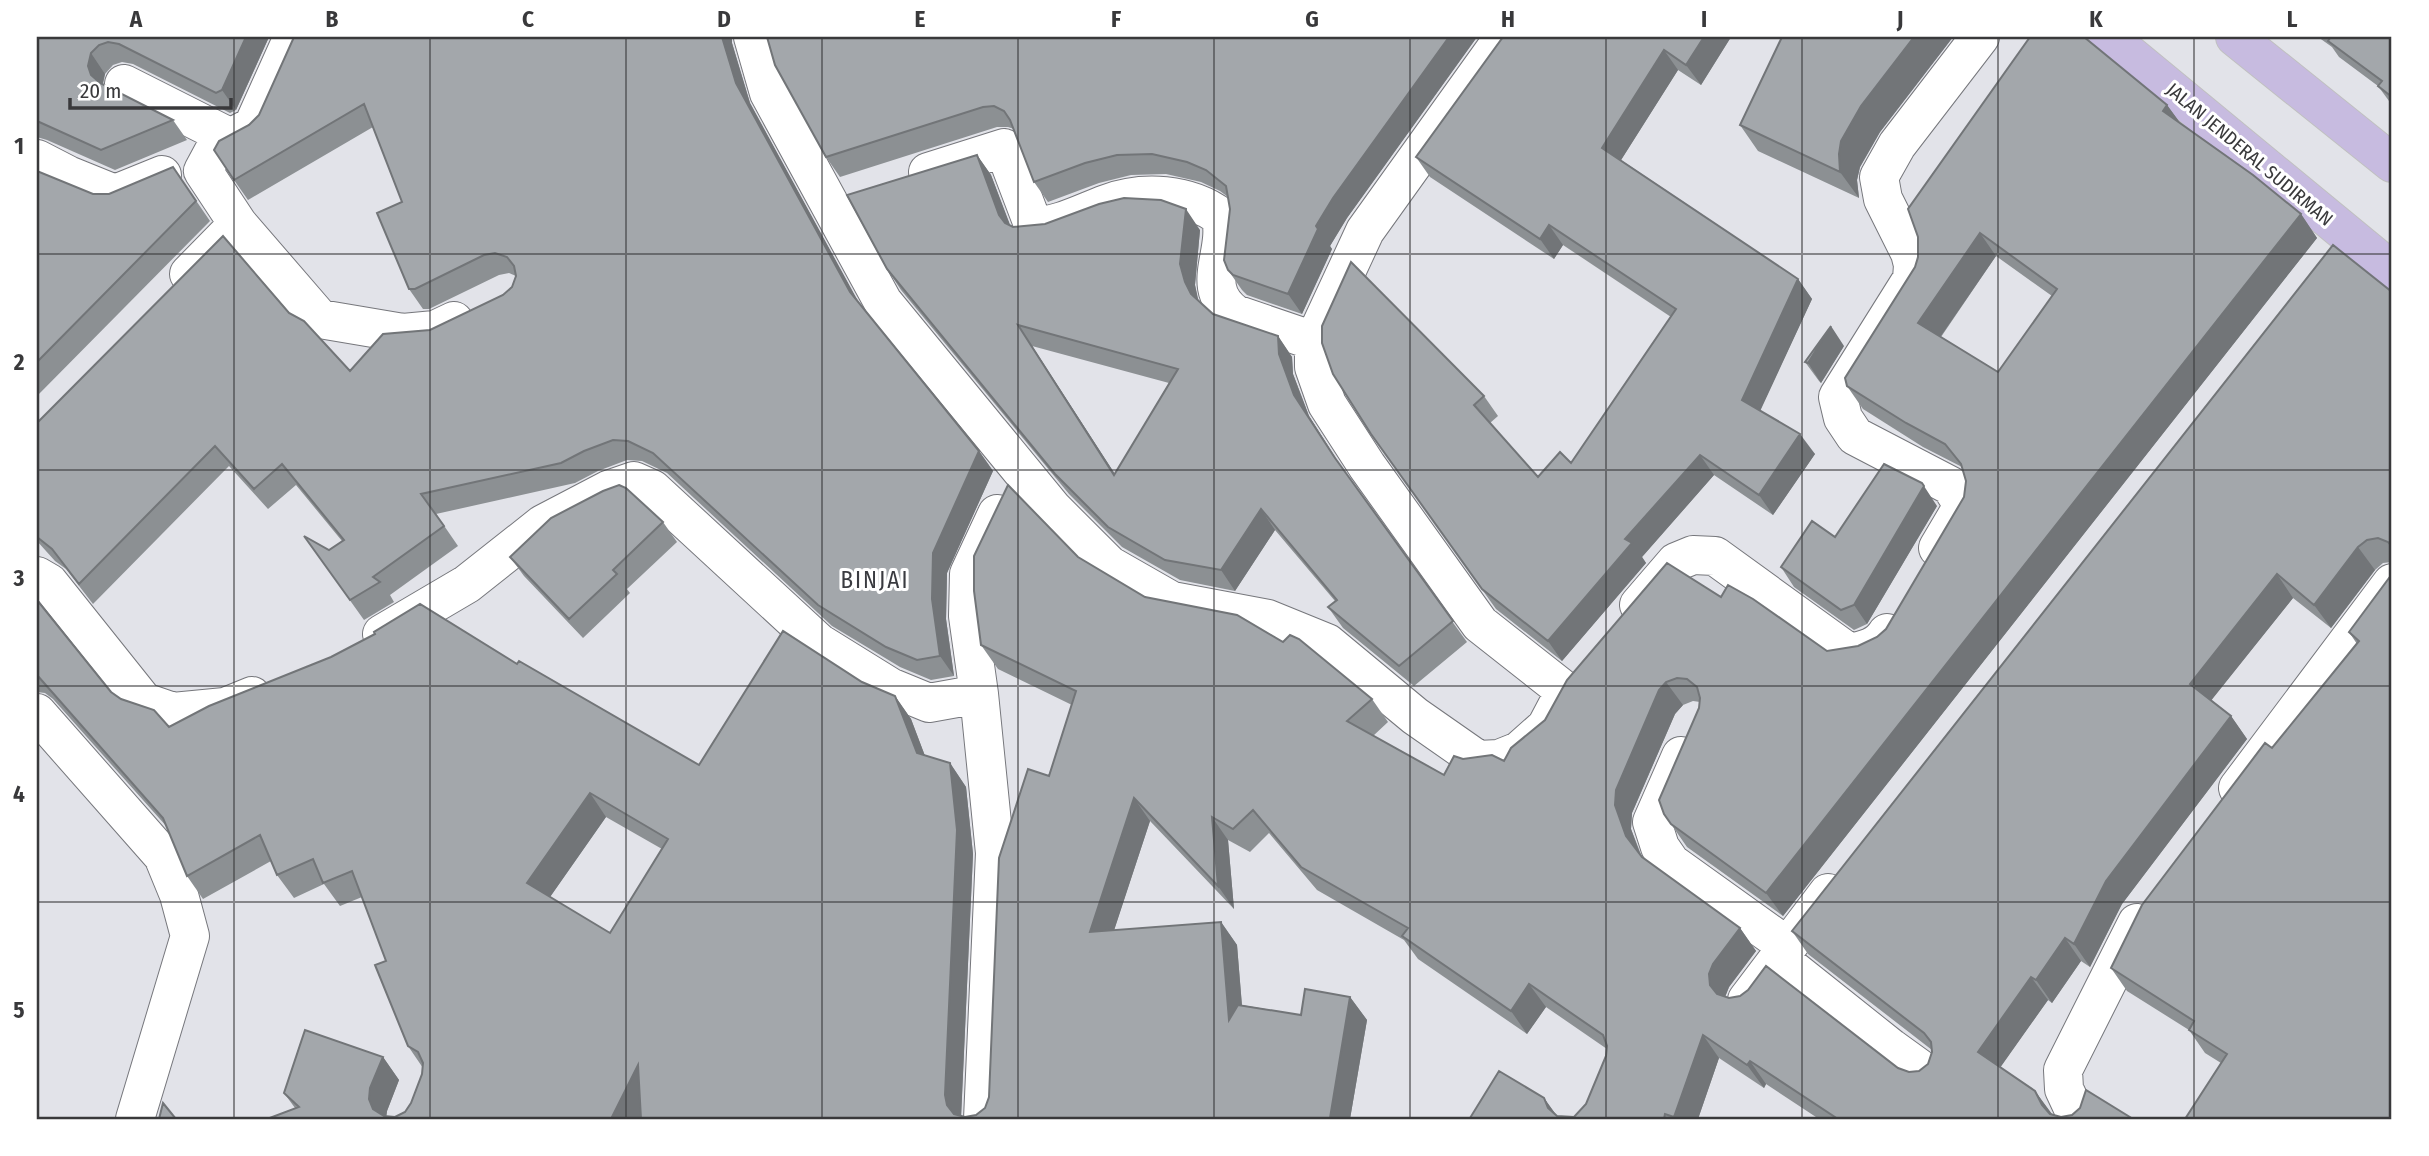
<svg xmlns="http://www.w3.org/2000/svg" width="2429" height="1156" viewBox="0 0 2429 1156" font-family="'Fira Sans Condensed',sans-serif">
<rect width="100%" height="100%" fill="#e2e3e9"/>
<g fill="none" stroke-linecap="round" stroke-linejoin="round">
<g stroke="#76777c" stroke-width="40">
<path id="street" d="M 753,37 L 769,93 L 883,302 L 1053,509 L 1109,565 L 1172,601 L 1268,619 L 1327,643 L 1415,716 L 1478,760 L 1499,759 L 1519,751 L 1546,727 L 1565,691 L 1480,624 L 1367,466 L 1327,404 L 1314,367 L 1314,341 L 1365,231 L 1504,37
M 124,84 L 231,138
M 37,159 L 68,175 L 115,194 L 162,175
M 928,172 L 1004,148 L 1034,227 C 1060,225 1082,213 1106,204 C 1143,190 1189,193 1221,217 C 1229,255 1198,287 1235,314 L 1314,341
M 238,224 L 203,171 L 217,145 L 253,126 L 293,37
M 189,274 L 238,224 L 320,319 L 403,333 L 435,330 L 454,321
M 1938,548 L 1961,509 L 1959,499 L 1951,486 L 1855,436 L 1843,418 L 1838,397 L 1912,279 L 1913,265 L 1910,253 L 1883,199 L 1879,177 L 1897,145 L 1980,37
M 37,576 L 49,583 L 144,702 L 173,712 L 225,707 L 252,696
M 1639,605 L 1676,562 L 1693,555 L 1715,556 L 1849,653 C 1864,650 1879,647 1887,633
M 382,634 L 467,584 L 543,524 L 608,490 L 634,481 L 652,489 L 819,643 L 890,687 L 929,703 L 979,694
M 37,713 L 163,856 L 179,895 L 190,936 L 135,1119
M 1681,756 L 1652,822 L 1660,847 L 1671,863 L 1787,946
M 2238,788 L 2392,583
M 1778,958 L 1891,1048 L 1927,1074
M 1747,1000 L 1828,893
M 983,1119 L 995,853 L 979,694 L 968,616 L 969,574 L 997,514
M 2078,1119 L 2064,1089 L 2063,1070 L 2137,923"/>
</g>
<g stroke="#c0c0c0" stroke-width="40">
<path id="primary" d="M 2108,37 L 2392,271
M 2235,37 L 2392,163"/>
</g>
<use href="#street" stroke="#fff" stroke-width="38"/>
<use href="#primary" stroke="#c7bbe0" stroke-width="38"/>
</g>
<path fill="#8c9093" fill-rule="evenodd" d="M 37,37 L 269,37 L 236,110 L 230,113 L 133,64 L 122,62 L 113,65 L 105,74 L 103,85 L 173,120 L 187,140 L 115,170 L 47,140 L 37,137 Z
M 294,37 L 732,37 L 732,43 L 750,103 L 859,304 L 979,451 L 993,471 L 947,573 L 946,619 L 954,676 L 931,680 L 900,667 L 832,626 L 667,473 L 642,461 L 627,460 L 598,471 L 575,483 L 436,514 L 458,546 L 390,595 L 394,602 L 364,620 L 304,536 L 329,550 L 342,541 L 296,485 L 268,509 L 229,466 L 93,604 L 66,569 L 55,561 L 37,541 L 37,423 L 289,313 L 350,371 L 430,330 L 503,295 L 512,287 L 516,276 L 509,273 L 499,275 L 429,309 L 423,309 L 409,289 L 402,202 L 373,127 L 248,200 L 234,180 L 249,125 L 259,115 Z
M 767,37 L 1477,37 L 1347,218 L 1330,246 L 1332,249 L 1302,314 L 1247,295 L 1242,290 L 1228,270 L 1230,209 L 1228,197 L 1220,191 L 1201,182 L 1166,174 L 1131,175 L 1099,183 L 1048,202 L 1034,182 L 1014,129 L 1008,127 L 997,127 L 840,177 L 826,157 Z
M 1503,37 L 1731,37 L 1701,85 L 1678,70 L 1621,160 L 1798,279 L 1812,299 L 1760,410 L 1815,454 L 1773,515 L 1714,475 L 1642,557 L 1646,563 L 1562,661 L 1496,609 L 1371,434 L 1484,396 L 1498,416 L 1490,423 L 1538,477 L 1571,463 L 1671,317 L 1563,245 L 1554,259 L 1430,177 L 1416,157 Z
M 1782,37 L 1953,37 L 1880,132 L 1860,167 L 1857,180 L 1859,198 L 1758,151 L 1740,125 Z
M 2030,37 L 2084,37 L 2167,105 L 2180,123 L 2253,175 L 2301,214 L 2317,238 L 1783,916 L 1687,847 L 1664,814 L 1659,800 L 1699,708 L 1700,702 L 1693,701 L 1683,705 L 1675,714 L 1632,813 L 1631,829 L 1642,857 L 1740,928 L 1756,951 L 1729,987 L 1725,997 L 1729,998 L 1740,996 L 1748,990 L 1766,966 L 1898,1068 L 1909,1072 L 1919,1071 L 1928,1064 L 1932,1050 L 1808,954 L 1792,931 L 2333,245 L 2392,292 L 2392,562 L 2383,563 L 2375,570 L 2331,628 L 2293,598 L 2211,700 L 2231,716 L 2247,739 L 2122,904 L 2090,967 L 2081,961 L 2052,1003 L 2048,1000 L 2000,1067 L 2035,1091 L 2052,1115 L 2061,1117 L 2072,1115 L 2080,1108 L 2086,1090 L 2133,1119 L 1819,1119 L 1766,1084 L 1764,1088 L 1719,1058 L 1698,1119 L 1471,1119 L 1470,1118 L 1499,1071 L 1544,1098 L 1557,1116 L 1574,1117 L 1586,1104 L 1606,1056 L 1607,1049 L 1546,1007 L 1527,1034 L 1418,959 L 1404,940 L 1317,890 L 1269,833 L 1250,852 L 1228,840 L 1234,909 L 1150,821 L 1114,930 L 1221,922 L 1237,945 L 1242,1005 L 1301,1015 L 1305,989 L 1350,997 L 1367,1020 L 1350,1119 L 641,1119 L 641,1115 L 639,1119 L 267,1119 L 295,1108 L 284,1093 L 305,1030 L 383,1057 L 399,1080 L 387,1111 L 386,1117 L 395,1117 L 405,1112 L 411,1103 L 422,1074 L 423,1068 L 408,1046 L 375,965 L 386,961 L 362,897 L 340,906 L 324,884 L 294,898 L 277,875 L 271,861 L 203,899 L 187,876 L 167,827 L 53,699 L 45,693 L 37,692 L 37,600 L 111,692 L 121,699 L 154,710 L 169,727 L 209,706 L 331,657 L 375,634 L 374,632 L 420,604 L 517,664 L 519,661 L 699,765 L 783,631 L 862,682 L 895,696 L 911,719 L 925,756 L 950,763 L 966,787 L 973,854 L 961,1116 L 965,1117 L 976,1115 L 985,1108 L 989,1097 L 999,858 L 1028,769 L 1049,776 L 1072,705 L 998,669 L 981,645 L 974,591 L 974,556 L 1008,485 L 1078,557 L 1145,597 L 1237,615 L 1283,642 L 1290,635 L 1299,639 L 1372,699 L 1388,722 L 1373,736 L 1444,775 L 1454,756 L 1463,759 L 1492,755 L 1504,761 L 1511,748 L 1545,720 L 1567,680 L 1667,563 L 1721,597 L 1728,585 L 1753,599 L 1827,651 L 1858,646 L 1877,637 L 1886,629 L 1964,497 L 1966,481 L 1962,467 L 1923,447 L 1863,409 L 1847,386 L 1845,378 L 1915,267 L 1918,257 L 1918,237 L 1908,209 ZM 1996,256 L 2052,296 L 1998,372 L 1941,337 ZM 606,817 L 662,849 L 610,933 L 550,897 Z
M 2318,37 L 2392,37 L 2392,104 L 2389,101 L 2378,86 L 2339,57 L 2332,47 Z
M 977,155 L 991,175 L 1010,226 L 1013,227 L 1200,230 L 1195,285 L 1198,301 L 1213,314 L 1278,336 L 1292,357 L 1293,374 L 1309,416 L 1345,473 L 1467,642 L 1414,686 L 1343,628 L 1328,607 L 1335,601 L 1275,530 L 1235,591 L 1180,580 L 1122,547 L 1069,494 L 901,290 L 887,269 ZM 1032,346 L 1169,383 L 1115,474 Z
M 173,167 L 210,221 L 37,396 L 37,171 L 93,194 L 109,194 Z
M 1844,346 L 1821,383 L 1819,381 L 1805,362 Z
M 1937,506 L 1867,624 L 1854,630 L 1794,587 L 1781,567 L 1835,537 Z
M 663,522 L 677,542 L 627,589 L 630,593 L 583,638 L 524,576 L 510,557 Z
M 2392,574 L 2392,1119 L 2221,1063 L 2205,1053 L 2189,1030 L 2127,991 L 2111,968 L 2272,748 L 2357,644 L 2349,632 Z"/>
<path fill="#727578" d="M 246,37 L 269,37 L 236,110 L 222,90 Z
M 722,37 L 732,37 L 732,43 L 750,103 L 864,312 L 850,292 L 736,83 Z
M 1449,37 L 1477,37 L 1347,218 L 1330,246 L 1332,249 L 1302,314 L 1288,294 L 1316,226 L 1333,198 Z
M 1704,37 L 1731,37 L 1701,85 L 1686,65 Z
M 1914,37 L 1953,37 L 1880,132 L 1860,167 L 1857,180 L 1859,198 L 1840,172 L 1839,154 L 1841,141 L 1861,106 Z
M 1664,50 L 1678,70 L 1616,168 L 1602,148 Z
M 91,53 L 105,74 L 102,86 L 91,75 L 88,66 Z
M 2167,105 L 2184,128 L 2163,111 Z
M 977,155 L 991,175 L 1014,235 L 999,215 Z
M 1186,209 L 1200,230 L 1195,285 L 1199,303 L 1191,294 L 1185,282 L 1180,264 Z
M 2301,214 L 2317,238 L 1783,916 L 1766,893 Z
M 1549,225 L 1563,245 L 1554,259 L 1540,239 Z
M 1980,233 L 1996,256 L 1934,346 L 1918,323 Z
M 1798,279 L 1812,299 L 1756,420 L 1742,400 Z
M 1018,325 L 1032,346 L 1129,496 L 1114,475 Z
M 1831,326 L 1844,346 L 1821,383 L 1808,363 Z
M 1278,336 L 1292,357 L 1293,374 L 1309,416 L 1349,479 L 1294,395 L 1279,354 Z
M 1800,434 L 1815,454 L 1773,515 L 1759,495 Z
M 979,451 L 993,471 L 947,573 L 946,619 L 954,676 L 940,656 L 932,599 L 933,553 Z
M 1700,455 L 1714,475 L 1642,557 L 1646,563 L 1562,661 L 1548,641 L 1625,539 Z
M 1922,483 L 1937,506 L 1867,624 L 1854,605 Z
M 1261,509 L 1275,530 L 1235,591 L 1221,570 Z
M 2358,547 L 2375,570 L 2331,628 L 2314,605 Z
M 2277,574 L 2293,598 L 2206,707 L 2190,684 Z
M 1666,682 L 1683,705 L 1675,714 L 1632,813 L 1631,829 L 1642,859 L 1626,836 L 1615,805 L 1616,790 L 1659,690 Z
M 895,696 L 911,719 L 933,777 L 917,753 Z
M 2231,716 L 2247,739 L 2122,904 L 2090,967 L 2074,944 L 2106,881 Z
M 950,763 L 966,787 L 973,854 L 961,1119 L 957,1119 L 947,1105 L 945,1095 Z
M 590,793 L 606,817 L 543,907 L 527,883 Z
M 1134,798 L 1150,821 L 1106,955 L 1090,932 Z
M 1212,817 L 1228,840 L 1234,909 L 1218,886 Z
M 1221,922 L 1237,945 L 1245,1044 L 1229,1020 Z
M 1740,928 L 1756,951 L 1729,987 L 1725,997 L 1727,1008 L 1710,985 L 1709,974 L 1713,964 Z
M 2065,938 L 2081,961 L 2052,1003 L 2036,980 Z
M 2031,977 L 2048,1000 L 1995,1075 L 1978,1052 Z
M 1529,984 L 1546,1007 L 1527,1034 L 1511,1011 Z
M 1350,997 L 1367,1020 L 1350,1119 L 1330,1119 Z
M 1703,1035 L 1719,1058 L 1698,1119 L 1676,1119 L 1674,1117 Z
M 383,1057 L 399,1080 L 387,1111 L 386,1119 L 373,1109 L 369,1099 L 370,1088 Z
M 1750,1061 L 1766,1084 L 1764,1088 L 1747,1065 Z
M 638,1065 L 654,1088 L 639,1119 L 611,1119 Z
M 2035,1091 L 2052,1114 L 2054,1119 L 2042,1105 Z
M 1544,1098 L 1559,1119 L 1548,1108 Z"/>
<path fill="#a3a7ab" stroke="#727578" stroke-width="2" fill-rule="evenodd" d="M 37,37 L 246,37 L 222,90 L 216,93 L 119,44 L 108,42 L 99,45 L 91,53 L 88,66 L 91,75 L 100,83 L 173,120 L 101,150 L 37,121 Z
M 294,37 L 722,37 L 736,83 L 850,292 L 979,451 L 933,553 L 932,599 L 940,656 L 917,660 L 886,647 L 818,605 L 653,453 L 628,441 L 613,440 L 584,451 L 561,463 L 421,494 L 444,526 L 373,577 L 380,582 L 350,600 L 304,536 L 329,550 L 344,540 L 282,464 L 254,489 L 215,446 L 79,584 L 52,549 L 37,537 L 37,423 L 223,236 L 289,313 L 304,321 L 350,371 L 383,334 L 430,330 L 503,295 L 512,287 L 516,276 L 514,266 L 507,257 L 495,253 L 484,255 L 415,289 L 409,289 L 377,213 L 402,202 L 364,104 L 234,180 L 214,150 L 219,141 L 249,125 L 259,115 Z
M 767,37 L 1449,37 L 1333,198 L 1316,226 L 1318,229 L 1288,294 L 1233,275 L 1228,270 L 1224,260 L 1230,209 L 1226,186 L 1206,170 L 1187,162 L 1152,154 L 1117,155 L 1085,163 L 1034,182 L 1010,120 L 1004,111 L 994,106 L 983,107 L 826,157 L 775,65 Z
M 1503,37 L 1704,37 L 1686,65 L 1664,50 L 1602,148 L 1798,279 L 1742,400 L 1800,434 L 1759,495 L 1700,455 L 1625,539 L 1632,543 L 1548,641 L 1482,589 L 1371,434 L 1333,374 L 1322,343 L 1322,326 L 1351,262 L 1484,396 L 1474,405 L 1538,477 L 1560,452 L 1571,463 L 1676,309 L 1549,225 L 1540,239 L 1416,157 Z
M 1782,37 L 1914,37 L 1861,106 L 1841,141 L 1839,154 L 1840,172 L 1740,125 Z
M 2030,37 L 2084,37 L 2167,105 L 2163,111 L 2253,175 L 2301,214 L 1766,893 L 1671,824 L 1664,814 L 1659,800 L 1699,708 L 1700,698 L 1697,687 L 1687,679 L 1677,678 L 1666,682 L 1659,690 L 1616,790 L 1615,805 L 1626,836 L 1642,857 L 1740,928 L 1713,964 L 1709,974 L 1710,985 L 1717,994 L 1729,998 L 1740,996 L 1748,990 L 1766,966 L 1898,1068 L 1909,1072 L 1919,1071 L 1928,1064 L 1932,1052 L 1931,1042 L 1924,1033 L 1792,931 L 2333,245 L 2392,292 L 2392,547 L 2388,542 L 2378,538 L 2367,540 L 2358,547 L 2314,605 L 2277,574 L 2190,684 L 2231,716 L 2106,881 L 2074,944 L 2065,938 L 2036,980 L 2031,977 L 1978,1052 L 2035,1091 L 2042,1105 L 2050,1114 L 2061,1117 L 2072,1115 L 2080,1108 L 2086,1090 L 2133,1119 L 1838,1119 L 1750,1061 L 1747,1065 L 1703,1035 L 1674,1117 L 1665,1114 L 1664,1119 L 1472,1119 L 1470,1118 L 1499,1071 L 1544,1098 L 1548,1108 L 1557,1116 L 1574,1117 L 1586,1104 L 1606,1056 L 1607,1046 L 1603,1035 L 1529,984 L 1511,1011 L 1402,936 L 1408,928 L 1301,867 L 1253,810 L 1233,829 L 1212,817 L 1218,886 L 1134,798 L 1090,932 L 1221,922 L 1229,1020 L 1238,1005 L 1301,1015 L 1305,989 L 1350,997 L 1330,1118 L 1333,1119 L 641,1119 L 638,1065 L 611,1119 L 267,1119 L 299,1107 L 284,1093 L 305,1030 L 383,1057 L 370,1088 L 369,1099 L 373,1109 L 384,1116 L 395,1117 L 405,1112 L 411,1103 L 422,1074 L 423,1063 L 418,1052 L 408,1046 L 375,965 L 386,961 L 352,871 L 323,883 L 313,859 L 277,875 L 260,835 L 187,876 L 163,818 L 37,675 L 37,600 L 111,692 L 121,699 L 154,710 L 169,727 L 209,706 L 331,657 L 375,634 L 374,632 L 420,604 L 517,664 L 519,661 L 699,765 L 783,631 L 862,682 L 895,696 L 917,753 L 950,763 L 957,830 L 945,1095 L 947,1105 L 954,1114 L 965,1117 L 976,1115 L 985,1108 L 989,1097 L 999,858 L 1028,769 L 1049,776 L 1076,691 L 981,645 L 974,591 L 974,556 L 1008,485 L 1078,557 L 1145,597 L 1237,615 L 1283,642 L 1290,635 L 1299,639 L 1372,699 L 1347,721 L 1444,775 L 1454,756 L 1463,759 L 1492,755 L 1504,761 L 1511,748 L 1545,720 L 1567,680 L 1667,563 L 1721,597 L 1728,585 L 1753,599 L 1827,651 L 1858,646 L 1877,637 L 1886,629 L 1964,497 L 1966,481 L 1961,464 L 1945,444 L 1906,423 L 1847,386 L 1845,378 L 1915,267 L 1918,257 L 1918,237 L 1908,209 ZM 1980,233 L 2057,289 L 1998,372 L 1918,323 ZM 590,793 L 668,839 L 610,933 L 527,883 Z
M 2328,37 L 2392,37 L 2392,97 L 2378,86 L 2382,81 L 2328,41 L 2330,38 Z
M 977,155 L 999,215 L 1005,223 L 1013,227 L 1045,224 L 1099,204 L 1124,198 L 1161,200 L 1186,209 L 1180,264 L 1185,282 L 1191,294 L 1213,314 L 1278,336 L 1279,354 L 1294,395 L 1335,458 L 1453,621 L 1399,666 L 1328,607 L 1337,600 L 1261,509 L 1221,570 L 1165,560 L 1108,527 L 1055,474 L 887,269 L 847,195 ZM 1018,325 L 1178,369 L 1114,475 Z
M 173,167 L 196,201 L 37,362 L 37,171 L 93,194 L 109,194 Z
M 1831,326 L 1808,363 L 1805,362 Z
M 1884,464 L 1922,483 L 1924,486 L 1854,605 L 1841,610 L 1781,567 L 1812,521 L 1835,537 Z
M 619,485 L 626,488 L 663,522 L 613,570 L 617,574 L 569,619 L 510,557 L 551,518 L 603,491 Z
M 2392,574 L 2392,1119 L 2185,1119 L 2227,1054 L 2189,1030 L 2194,1021 L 2111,968 L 2142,905 L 2265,743 L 2272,748 L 2359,641 L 2349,632 Z
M 163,1103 L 176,1119 L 159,1119 Z"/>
<path fill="none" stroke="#39393b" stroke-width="2" stroke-opacity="0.55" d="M 234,37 L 234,1119M 430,37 L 430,1119M 626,37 L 626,1119M 822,37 L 822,1119M 1018,37 L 1018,1119M 1214,37 L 1214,1119M 1410,37 L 1410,1119M 1606,37 L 1606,1119M 1802,37 L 1802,1119M 1998,37 L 1998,1119M 2194,37 L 2194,1119M 37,254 L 2392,254M 37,470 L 2392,470M 37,686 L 2392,686M 37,902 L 2392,902"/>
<g text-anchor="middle" stroke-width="6" stroke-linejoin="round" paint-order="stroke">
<g font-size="19" fill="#39393b" stroke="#fff">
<text transform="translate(2250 154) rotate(40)" y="7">JALAN JENDERAL SUDIRMAN</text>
</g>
<g font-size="23" letter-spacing="2" fill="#3a3b40" stroke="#fff">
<text x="875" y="588">BINJAI</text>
</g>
</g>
<rect width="2429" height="1156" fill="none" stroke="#ffffff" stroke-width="77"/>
<path d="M70 98v10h161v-10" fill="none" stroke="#39393b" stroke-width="3.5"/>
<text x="80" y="98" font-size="21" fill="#39393b" stroke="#ffffff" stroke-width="5" paint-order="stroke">20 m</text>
<rect x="38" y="38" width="2352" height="1080" fill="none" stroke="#39393b" stroke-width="2.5"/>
<g font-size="23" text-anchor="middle" font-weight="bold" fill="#39393b">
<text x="136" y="27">A</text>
<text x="332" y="27">B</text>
<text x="528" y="27">C</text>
<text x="724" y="27">D</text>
<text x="920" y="27">E</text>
<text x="1116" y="27">F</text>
<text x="1312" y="27">G</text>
<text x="1508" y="27">H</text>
<text x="1704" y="27">I</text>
<text x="1900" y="27">J</text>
<text x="2096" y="27">K</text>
<text x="2292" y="27">L</text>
<text x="19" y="154">1</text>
<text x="19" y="370">2</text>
<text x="19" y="586">3</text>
<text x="19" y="802">4</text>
<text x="19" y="1018">5</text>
</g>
</svg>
